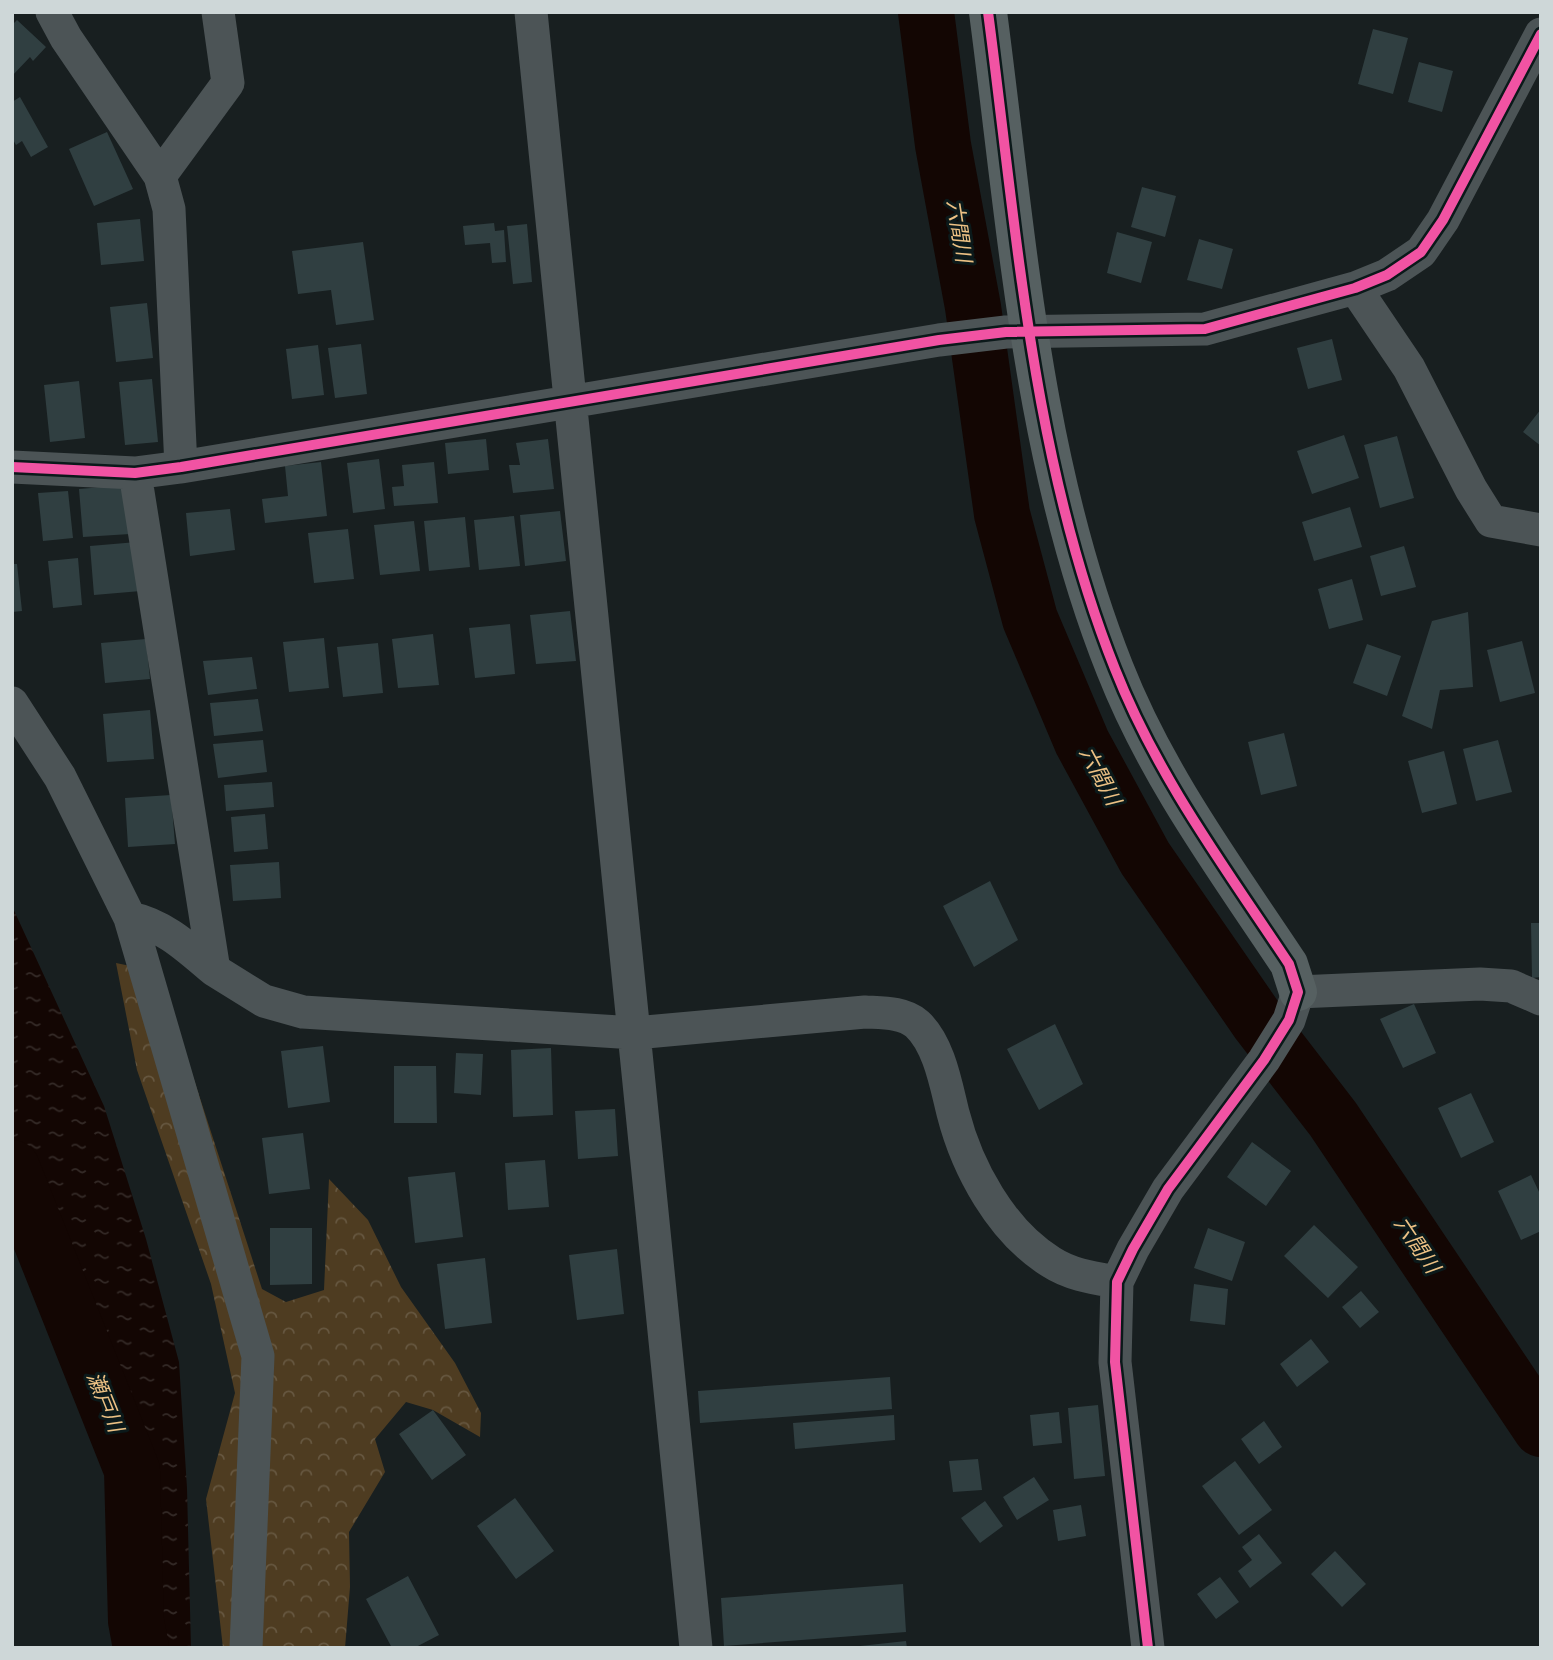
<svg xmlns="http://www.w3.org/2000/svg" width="1553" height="1660" viewBox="0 0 1553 1660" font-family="Quicksand,'Noto Sans JP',sans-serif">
<defs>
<pattern id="forest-crowns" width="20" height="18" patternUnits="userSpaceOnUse" patternTransform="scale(1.75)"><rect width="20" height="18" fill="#4e3c21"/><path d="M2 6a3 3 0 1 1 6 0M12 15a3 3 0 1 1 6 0" fill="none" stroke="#665740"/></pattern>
<pattern id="water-ripples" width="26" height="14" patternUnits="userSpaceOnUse" patternTransform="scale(1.75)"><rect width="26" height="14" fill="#130603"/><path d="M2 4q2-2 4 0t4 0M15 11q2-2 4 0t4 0" fill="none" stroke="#342a27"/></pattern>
</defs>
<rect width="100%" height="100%" fill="#181f20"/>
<path fill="url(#forest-crowns)" d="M 116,963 L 159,972 L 262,1289 L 286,1302 L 324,1290 L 329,1179 L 368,1220 L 401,1287 L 455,1363 L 481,1413 L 480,1437 L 433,1410 L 406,1402 L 375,1439 L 385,1472 L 349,1532 L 350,1587 L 345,1648 L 223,1648 L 206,1499 L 235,1393 L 211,1284 L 137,1070 Z"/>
<path fill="url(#water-ripples)" d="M 12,906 L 104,1106 L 146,1239 L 179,1362 L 187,1488 L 191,1648 L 142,1648 L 132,1470 L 12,1169 Z"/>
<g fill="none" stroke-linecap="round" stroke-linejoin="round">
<path stroke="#130603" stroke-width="56" d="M 926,12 L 943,145 L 973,307 L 1002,514 L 1030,619 L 1082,742 L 1145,858 L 1259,1023 L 1333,1119 L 1541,1429
M 12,1168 L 132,1470 L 136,1621 L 141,1648"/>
</g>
<path fill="#303f41" d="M 17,20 L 46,47 L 33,61 L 30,57 L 12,76 L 12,25 Z
M 1373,29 L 1408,38 L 1393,94 L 1358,84 Z
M 1419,62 L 1453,71 L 1442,112 L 1408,102 Z
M 20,97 L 48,147 L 31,157 L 22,141 L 16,145 L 12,138 L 12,102 Z
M 107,132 L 133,189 L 94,206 L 69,149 Z
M 1142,187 L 1176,196 L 1165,237 L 1131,227 Z
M 140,219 L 144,261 L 101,265 L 97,223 Z
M 494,223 L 495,231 L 504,230 L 506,262 L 492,263 L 490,243 L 465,245 L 463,226 Z
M 527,224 L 532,282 L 513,284 L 507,226 Z
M 1117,232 L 1152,242 L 1141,283 L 1107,273 Z
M 1199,239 L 1233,249 L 1222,289 L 1187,280 Z
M 363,242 L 374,320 L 336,325 L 331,290 L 298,294 L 292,251 Z
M 147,303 L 153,358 L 116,362 L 110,307 Z
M 1332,339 L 1342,380 L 1308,389 L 1297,348 Z
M 361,344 L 367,394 L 335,398 L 328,348 Z
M 318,345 L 324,395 L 292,399 L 286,349 Z
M 152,379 L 158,442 L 125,445 L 119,382 Z
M 79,381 L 85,438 L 50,442 L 44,385 Z
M 1541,409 L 1541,446 L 1523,432 Z
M 1344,435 L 1359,478 L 1312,494 L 1297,451 Z
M 1397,436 L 1414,498 L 1380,508 L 1364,445 Z
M 486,439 L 489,470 L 448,474 L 445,443 Z
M 548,439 L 554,489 L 513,493 L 509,465 L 520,465 L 516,443 Z
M 379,459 L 385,509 L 353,513 L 347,463 Z
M 321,462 L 327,516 L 265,523 L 262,499 L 288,496 L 285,466 Z
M 434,462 L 438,503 L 394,506 L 392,487 L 404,486 L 402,465 Z
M 126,485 L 130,534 L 83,537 L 79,489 Z
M 68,491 L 73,538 L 43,541 L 38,493 Z
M 1350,507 L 1362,547 L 1314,561 L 1302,522 Z
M 230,509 L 235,550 L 190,556 L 186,513 Z
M 560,511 L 566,561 L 525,566 L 520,515 Z
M 514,516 L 520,566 L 479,570 L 474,520 Z
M 465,517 L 470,567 L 429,571 L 424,521 Z
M 414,521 L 420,571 L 380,575 L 374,525 Z
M 348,529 L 354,579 L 314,583 L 308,533 Z
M 137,542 L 141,591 L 94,595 L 90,546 Z
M 1404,546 L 1416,587 L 1381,596 L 1370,556 Z
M 78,558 L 82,605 L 53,608 L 48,561 Z
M 12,564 L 17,564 L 22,611 L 12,612 Z
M 1352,579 L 1363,620 L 1329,629 L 1318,589 Z
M 570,611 L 576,661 L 536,664 L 530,615 Z
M 1468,612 L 1473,687 L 1440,690 L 1432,729 L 1402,716 L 1432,621 Z
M 510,624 L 515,674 L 475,678 L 469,628 Z
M 433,634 L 439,685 L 398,688 L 392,639 Z
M 324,638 L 329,688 L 289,692 L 283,642 Z
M 146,639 L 150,679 L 105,683 L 101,643 Z
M 1522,641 L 1535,693 L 1500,702 L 1487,650 Z
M 378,643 L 383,693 L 343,697 L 337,647 Z
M 1367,644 L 1401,656 L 1387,696 L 1353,683 Z
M 252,657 L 257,689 L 208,695 L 203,661 Z
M 258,699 L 263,731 L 214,736 L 210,703 Z
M 150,710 L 154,759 L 107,762 L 103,714 Z
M 1284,733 L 1297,786 L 1261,795 L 1248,742 Z
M 263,740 L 267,772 L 218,778 L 213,744 Z
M 1498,740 L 1512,792 L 1476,801 L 1463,749 Z
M 1444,751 L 1457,804 L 1422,813 L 1408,761 Z
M 272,782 L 274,807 L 226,811 L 224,785 Z
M 171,795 L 175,844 L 128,847 L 125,798 Z
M 265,814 L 268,849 L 234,852 L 231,817 Z
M 279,862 L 281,898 L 233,901 L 230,865 Z
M 990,881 L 1018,940 L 974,967 L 943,906 Z
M 1531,923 L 1541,923 L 1541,977 L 1532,978 Z
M 1414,1004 L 1436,1053 L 1403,1068 L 1380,1019 Z
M 1055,1024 L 1083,1084 L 1039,1110 L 1007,1049 Z
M 323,1046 L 330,1102 L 288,1108 L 281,1051 Z
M 551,1048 L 553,1115 L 513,1117 L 511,1050 Z
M 456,1053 L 483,1054 L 481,1095 L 454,1093 Z
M 394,1066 L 436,1066 L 437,1123 L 394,1123 Z
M 1471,1093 L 1494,1142 L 1461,1158 L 1438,1108 Z
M 615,1109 L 618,1156 L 578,1159 L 575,1111 Z
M 303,1133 L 310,1189 L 269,1194 L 262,1138 Z
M 1252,1142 L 1291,1171 L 1266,1206 L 1227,1177 Z
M 545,1160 L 549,1207 L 508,1210 L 505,1163 Z
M 455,1172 L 463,1237 L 415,1243 L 408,1177 Z
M 1531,1175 L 1541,1196 L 1541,1231 L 1521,1240 L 1498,1191 Z
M 1314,1225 L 1358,1267 L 1328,1298 L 1284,1256 Z
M 270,1228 L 312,1228 L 312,1284 L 270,1285 Z
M 1208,1228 L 1245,1242 L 1232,1281 L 1194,1268 Z
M 617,1249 L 624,1314 L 577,1320 L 569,1255 Z
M 485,1258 L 492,1323 L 445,1329 L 437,1264 Z
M 1194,1284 L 1228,1289 L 1225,1325 L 1190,1321 Z
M 1361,1291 L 1379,1312 L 1360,1328 L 1342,1307 Z
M 1311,1339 L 1329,1362 L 1297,1387 L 1280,1364 Z
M 890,1377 L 892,1409 L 700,1423 L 698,1391 Z
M 1098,1405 L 1105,1476 L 1074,1479 L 1068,1408 Z
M 433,1410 L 466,1455 L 432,1480 L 399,1434 Z
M 1059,1412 L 1062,1443 L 1033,1446 L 1030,1415 Z
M 894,1415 L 895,1440 L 795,1449 L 793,1423 Z
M 1264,1421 L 1282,1447 L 1259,1464 L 1241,1439 Z
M 978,1459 L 982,1490 L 953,1492 L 949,1461 Z
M 1235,1461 L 1272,1510 L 1239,1535 L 1202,1486 Z
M 1034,1477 L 1049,1500 L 1017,1520 L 1003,1497 Z
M 515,1498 L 554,1551 L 516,1579 L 477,1526 Z
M 985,1501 L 1003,1526 L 980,1543 L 961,1518 Z
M 1081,1505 L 1086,1536 L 1058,1541 L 1053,1510 Z
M 1259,1534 L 1282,1563 L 1250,1588 L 1238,1571 L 1252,1560 L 1242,1547 Z
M 1335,1551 L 1366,1584 L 1342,1607 L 1311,1574 Z
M 408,1576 L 439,1635 L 414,1648 L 392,1648 L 366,1599 Z
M 1220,1577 L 1239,1602 L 1216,1619 L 1197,1594 Z
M 903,1584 L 906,1632 L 724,1646 L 721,1598 Z
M 906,1641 L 907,1648 L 860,1648 L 860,1646 Z"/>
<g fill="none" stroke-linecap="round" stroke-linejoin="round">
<path stroke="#4c5456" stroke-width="33" d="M 52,12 L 66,38 L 160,176 L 169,209 L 181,467
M 531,12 L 696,1648
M 160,176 L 228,83 L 218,12
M 1355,288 L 1409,368 L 1471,489 L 1491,521 L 1541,530
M 12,467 L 135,473 L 181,467 L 939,340 L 1006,332 L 1205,329 L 1355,288 L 1387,275 L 1421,252 L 1443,220 L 1541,34
M 135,473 L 214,970 L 264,1001 L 303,1012 L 635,1033 L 865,1012 C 882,1013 903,1012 917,1024 C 939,1044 946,1085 953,1113 C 967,1168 1001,1231 1051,1262 C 1071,1275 1094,1278 1117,1282
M 12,703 L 60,777 L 130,918 L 258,1356 L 246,1648
M 130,918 C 164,925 188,948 214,970
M 1148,1648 L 1115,1362 L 1117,1282 L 1133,1249 L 1168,1189 L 1264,1060 L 1289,1020 L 1298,992 L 1480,984 L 1511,986 L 1541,999"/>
<path stroke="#566061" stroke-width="38" d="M 988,12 C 1017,232 1032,461 1115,669 C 1157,776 1226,869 1289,964 L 1298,992"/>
<g stroke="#0b191a" stroke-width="15">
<path id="cycleway" d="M 988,12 C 1017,232 1032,461 1115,669 C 1157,776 1226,869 1289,964 L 1298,992 L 1289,1020 L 1264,1060 L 1168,1189 L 1133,1249 L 1117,1282 L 1115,1362 L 1148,1648
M 12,467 L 135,473 L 181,467 L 939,340 L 1006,332 L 1205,329 L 1355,288 L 1387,275 L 1421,252 L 1443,220 L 1541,34"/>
</g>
<use href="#cycleway" stroke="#f153a3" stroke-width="10"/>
</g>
<g text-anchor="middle" stroke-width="6" stroke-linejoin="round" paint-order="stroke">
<g font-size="21" font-style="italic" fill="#ecc184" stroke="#0b191a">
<text transform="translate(959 231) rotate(81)" y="7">六間川</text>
<text transform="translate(1100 776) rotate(62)" y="7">六間川</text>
<text transform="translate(1417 1245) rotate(56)" y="7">六間川</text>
<text transform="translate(105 1402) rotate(68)" y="7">瀬戸川</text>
</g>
</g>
<rect width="1553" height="1660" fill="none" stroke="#ced7d8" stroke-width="28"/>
</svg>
